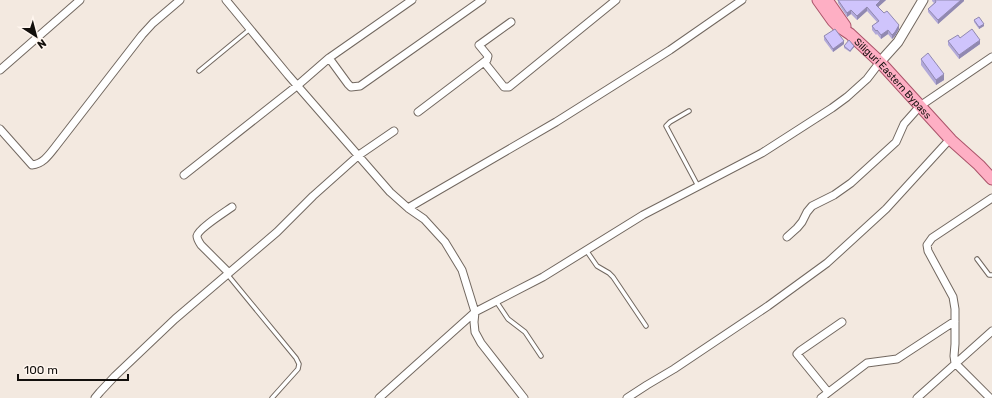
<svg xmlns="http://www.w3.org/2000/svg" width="992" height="398" viewBox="0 0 992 398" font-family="Rubik,sans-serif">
<rect width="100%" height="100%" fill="#f3e9e0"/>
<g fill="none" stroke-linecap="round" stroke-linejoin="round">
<g stroke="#726860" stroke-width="5.5">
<path id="service" d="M 199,71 L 250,29
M 689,111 L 670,122 L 666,126 L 698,186
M 586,250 L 597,266 L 609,273 L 613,277 L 646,326
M 977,259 L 989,275 L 992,275
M 227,274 L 296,358 L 299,364 L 298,369 L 272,398
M 496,301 L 508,319 L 525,332 L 541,356"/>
</g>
<g stroke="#726860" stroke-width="9">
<path id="minor" d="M 226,0 L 288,75 L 390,192 L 408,208 L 424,219 L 445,242 L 462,270 L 475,312 L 474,322 L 475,332 L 481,343 L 524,398
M 329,58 L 412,0
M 484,62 L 487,60 L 488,56 L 479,45 L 511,22
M 0,70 L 80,0
M 418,112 L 484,62 L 504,87 L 509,87 L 616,0
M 0,129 L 32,165 C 43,164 49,155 56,146 L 142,35 L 153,23 L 180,0
M 184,175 L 298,85 L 329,58 L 348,84 L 351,87 L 360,86 L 482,0
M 408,208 L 556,122 L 670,50 L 742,0
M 787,237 L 797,228 L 802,222 L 807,212 L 812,206 L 834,195 L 851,183 L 896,142 L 904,124 L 920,106 L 992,57
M 229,273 L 201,245 C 199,242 197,239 197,236 C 198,229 225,212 232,207
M 828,392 L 797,354 L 800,351 L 842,322
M 95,398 L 100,392 L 115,376 L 175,319 L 277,232 L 313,196 L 359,155 L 394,131
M 379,398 L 475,312 L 543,277 L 643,215 L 762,153 L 832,108 L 847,97 L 867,79 L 880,62
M 627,398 L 647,385 L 674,369 L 768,306 L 827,263 L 886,209 L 950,139
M 821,398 L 867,363 L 897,359 L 955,321
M 917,398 L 992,331
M 990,398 L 955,363 L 954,356 L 955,344 L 955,309 L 953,297 L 928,251 L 927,245 L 932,238 L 992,198"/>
</g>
<g stroke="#726860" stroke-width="11">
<path id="tertiary" d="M 880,62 L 898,42 L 923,0"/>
</g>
<g stroke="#ab546a" stroke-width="13">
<g id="primary">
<path id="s1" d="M 818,0 L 833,21 L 838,26 L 850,34 L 880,62 L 951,140 L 979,165 L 992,179"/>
<path d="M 827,0 L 845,26"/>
</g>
</g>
<use href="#service" stroke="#fff" stroke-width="3.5"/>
<use href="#minor" stroke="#fff" stroke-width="7"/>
<use href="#tertiary" stroke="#fff" stroke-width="9"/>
<use href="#primary" stroke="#feafc4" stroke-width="11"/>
</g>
<path fill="#b2a9d9" d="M 837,0 L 886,0 L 878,7 L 899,29 L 895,36 L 892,39 L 888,34 L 881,39 L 877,34 L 876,35 L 872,30 L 872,26 L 877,22 L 867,11 L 857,20 L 851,14 L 847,17 L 838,3 L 838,1 Z
M 932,0 L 964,0 L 964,1 L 938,24 L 928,12 L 928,9 L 934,3 L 932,1 Z
M 974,20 L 984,26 L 979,29 L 974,22 Z
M 824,36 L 844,44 L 833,52 L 824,40 Z
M 960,38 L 980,44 L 959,59 L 948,45 L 948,41 Z
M 844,46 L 854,47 L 850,52 L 844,48 Z
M 921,59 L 944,80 L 936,85 L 921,65 Z"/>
<path fill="#9189b0" d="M 881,0 L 886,0 L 876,9 L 876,5 Z
M 961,0 L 964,0 L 964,1 L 938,24 L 938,20 Z
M 867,7 L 867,11 L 857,20 L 857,16 Z
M 851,10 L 851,14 L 847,17 L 847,13 Z
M 984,24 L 984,26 L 979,29 L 979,27 Z
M 899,25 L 899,29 L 895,36 L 892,39 L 892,35 Z
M 888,30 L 888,34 L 881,39 L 881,35 Z
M 980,40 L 980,44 L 959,59 L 959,55 Z
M 844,41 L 844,44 L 833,52 L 833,49 Z
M 854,46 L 854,47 L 850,52 L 850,51 Z
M 944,74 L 944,80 L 936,85 L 936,80 Z"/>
<path fill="#cfc4fc" stroke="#9189b0" d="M 838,0 L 881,0 L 876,5 L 884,13 L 887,11 L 899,25 L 895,32 L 892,35 L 888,30 L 881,35 L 877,30 L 876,31 L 872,26 L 879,21 L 867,7 L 857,16 L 851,10 L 847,13 Z
M 935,0 L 961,0 L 938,20 L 928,9 L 936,2 Z
M 979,17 L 984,24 L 979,27 L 974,20 Z
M 835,29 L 844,41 L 833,49 L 824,36 Z
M 972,29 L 980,40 L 959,55 L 948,41 L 958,35 L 960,38 Z
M 849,40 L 854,46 L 850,51 L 844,46 Z
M 928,53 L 944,74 L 936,80 L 921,59 Z"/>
<g text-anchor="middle" stroke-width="4" stroke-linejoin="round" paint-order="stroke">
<g font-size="10" fill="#120f0c" stroke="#fff6ef">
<text dy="4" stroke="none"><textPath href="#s1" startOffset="109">Siliguri Eastern Bypass</textPath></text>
</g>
</g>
<g transform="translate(36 36) rotate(144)" stroke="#fff6ef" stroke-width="3" paint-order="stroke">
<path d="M0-3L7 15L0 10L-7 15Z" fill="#120f0c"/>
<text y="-6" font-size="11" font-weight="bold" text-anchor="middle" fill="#120f0c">N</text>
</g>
<path d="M18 374v6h110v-6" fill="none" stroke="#120f0c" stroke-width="2"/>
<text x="24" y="374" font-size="12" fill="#120f0c" stroke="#fff6ef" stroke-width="3" paint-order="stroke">100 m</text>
</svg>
